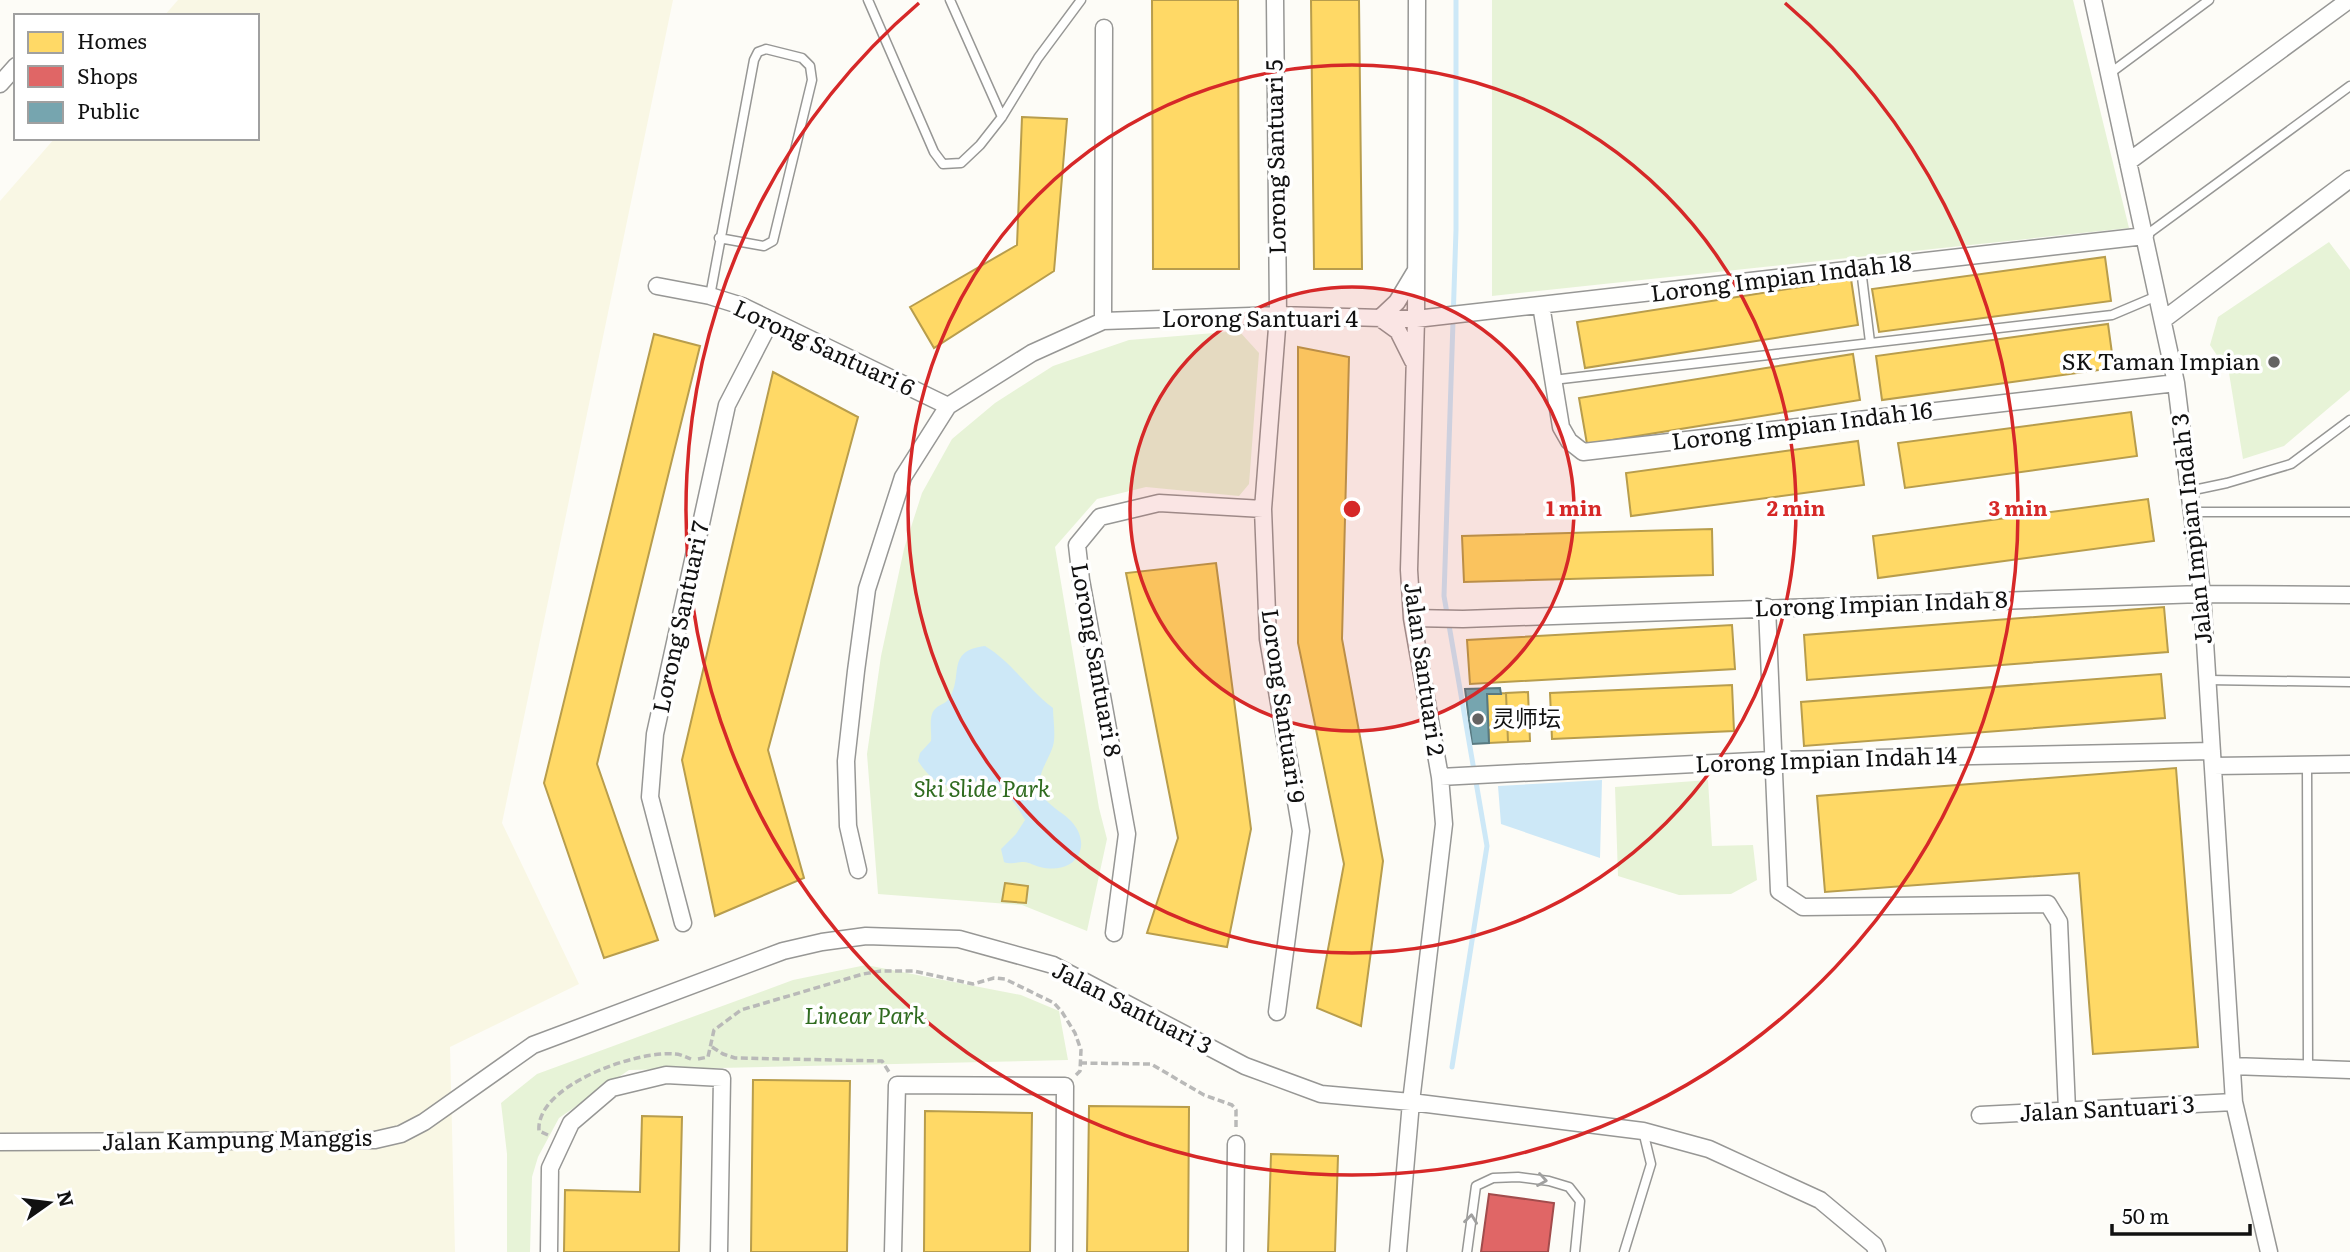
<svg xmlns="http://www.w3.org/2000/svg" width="2350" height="1252" viewBox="0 0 2350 1252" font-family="Literata,'Noto Sans SC',serif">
<rect width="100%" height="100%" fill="#fdfcf7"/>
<path fill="#f9f7e4" d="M 178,0 L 673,0 L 502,823 L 579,984 L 450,1047 L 455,1252 L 0,1252 L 0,201 L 55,138 L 257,138 L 257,16 L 164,16 Z"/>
<path fill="#e7f3d7" d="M 1492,0 L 2073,0 L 2129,228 L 1492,296 Z
M 2329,242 L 2350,270 L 2350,390 L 2284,446 L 2243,459 L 2229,373 L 2210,345 L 2218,317 Z
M 1239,331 L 1259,353 L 1249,484 L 1239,496 L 1146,487 L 1097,499 L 1055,547 L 1099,808 L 1107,839 L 1087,931 L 1022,905 L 878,894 L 867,754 L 881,656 L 904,549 L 922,493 L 952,439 L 995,403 L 1053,366 L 1129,340 Z
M 1708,780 L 1712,846 L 1753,845 L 1757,880 L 1731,894 L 1679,895 L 1618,876 L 1615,787 Z
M 866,965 L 1021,995 L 1059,1011 L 1068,1060 L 629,1070 L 559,1118 L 538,1157 L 532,1177 L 530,1252 L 507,1252 L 507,1154 L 501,1103 L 537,1074 L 793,980 Z"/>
<path fill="#cde8f7" d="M 985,646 C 1012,662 1028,689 1053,708 C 1053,719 1056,735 1053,746 C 1049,760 1035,776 1041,792 C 1048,808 1067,813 1075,826 C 1080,833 1083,843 1080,851 C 1074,868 1056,871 1040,867 C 1035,866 1029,862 1024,862 C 1016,862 1012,865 1004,862 L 1001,849 L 1016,834 L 1025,820 C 1015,801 1003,788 984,779 C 977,780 973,783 967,785 C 942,790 931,780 918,761 L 920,753 L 931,741 C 932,732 928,716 935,709 C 938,705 945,704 948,700 C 965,677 944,651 985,646 Z
M 1602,780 L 1600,858 L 1501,824 L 1498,786 Z"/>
<path fill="#ffd966" stroke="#b89d4c" stroke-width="2" d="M 1152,0 L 1238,0 L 1239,269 L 1153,269 Z
M 1311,0 L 1359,0 L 1362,269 L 1314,269 Z
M 1022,117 L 1067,119 L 1054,271 L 934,348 L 910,307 L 1017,245 Z
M 2105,257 L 2111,301 L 1879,332 L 1872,289 Z
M 1851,279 L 1858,325 L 1585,368 L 1577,322 Z
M 2108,324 L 2114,368 L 1882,400 L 1876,356 Z
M 654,334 L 700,346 L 597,764 L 658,940 L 604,958 L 544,783 Z
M 1298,347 L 1349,357 L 1342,639 L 1383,861 L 1361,1026 L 1317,1008 L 1344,864 L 1298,643 Z
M 1853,354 L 1860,400 L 1587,444 L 1579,398 Z
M 773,372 L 858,417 L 768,750 L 804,878 L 715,916 L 682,760 Z
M 2131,412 L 2137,456 L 1905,488 L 1898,443 Z
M 1858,441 L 1864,485 L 1631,516 L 1626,473 Z
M 2148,499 L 2154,541 L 1878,578 L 1873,536 Z
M 1712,529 L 1713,575 L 1464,582 L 1462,536 Z
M 1216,563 L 1251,829 L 1227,947 L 1147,933 L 1178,838 L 1126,573 Z
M 2164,607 L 2168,652 L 1807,680 L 1804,635 Z
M 1732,625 L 1735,669 L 1470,684 L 1467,640 Z
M 2161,674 L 2165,718 L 1804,746 L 1801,702 Z
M 1732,685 L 1734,731 L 1552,739 L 1550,693 Z
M 1528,692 L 1530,741 L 1508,742 L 1506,693 Z
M 1506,693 L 1508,742 L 1489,743 L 1487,694 Z
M 2176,768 L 2198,1047 L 2093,1054 L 2079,873 L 1825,892 L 1817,796 Z
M 1005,883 L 1028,886 L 1026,903 L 1002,901 Z
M 753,1080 L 850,1081 L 847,1252 L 751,1252 Z
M 1089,1106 L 1189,1107 L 1188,1252 L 1087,1252 Z
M 925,1111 L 1032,1113 L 1030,1252 L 924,1252 Z
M 642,1116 L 682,1117 L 679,1252 L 564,1252 L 565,1190 L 640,1192 Z
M 1271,1154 L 1338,1156 L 1335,1252 L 1268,1252 Z"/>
<path fill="#e06666" stroke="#a24c4c" stroke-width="2" d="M 1489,1194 L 1554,1203 L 1548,1252 L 1481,1252 Z"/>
<path fill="#76a5af" stroke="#587980" stroke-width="2" d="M 1500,688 L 1501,694 L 1487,694 L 1489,743 L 1472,744 L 1465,689 Z"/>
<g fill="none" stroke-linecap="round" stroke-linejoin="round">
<path stroke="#cde8f7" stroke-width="5" d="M 1452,1067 L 1487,846 L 1444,596 L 1456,230 L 1456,0"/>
<g stroke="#979795" stroke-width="11">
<path id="lane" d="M 868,0 L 934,152 L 943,164 L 961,163 L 980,145 L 1002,117 L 1038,58 L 1081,0
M 950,0 L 1002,117
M 2109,74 L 2209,0
M 2145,236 L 2350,86
M 1861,269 L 1870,342
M 710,296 L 754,60 L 758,52 L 766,49 L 802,58 L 810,66 L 812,80 L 773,241 L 764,246 L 719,238
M 1553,380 L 2112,315 L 2157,296
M 2189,491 L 2227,483 L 2291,464 L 2350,420
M 2192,512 L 2350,512
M 2208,680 L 2350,682
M 2307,765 L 2308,1069
M 1467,1252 L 1476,1186 L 1493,1178 L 1518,1177 L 1549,1181 L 1569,1187 L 1580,1201 L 1575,1252
M 1624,1252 L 1651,1164 L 1643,1131"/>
</g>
<g stroke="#979795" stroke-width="19">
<path id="street" d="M 1275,0 L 1278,315 L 1263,509 L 1268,639 L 1301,831 L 1277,1012
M 2093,0 L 2176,383 L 2202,594 L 2234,1102 L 2269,1252
M 0,84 L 16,66
M 2128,162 L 2349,0
M 657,286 L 710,296 L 742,306 L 948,406
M 1541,305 L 1561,427 L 1569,441 L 1583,452 L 2176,383
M 2163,320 L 2350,179
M 1103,321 L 1104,28
M 1413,361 L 1398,331 L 1380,318 L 1397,302 L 1415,272
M 1767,607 L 1779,891 L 1803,907 L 2048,904 L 2059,922 L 2067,1110
M 1412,618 L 1463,619 L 2202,594 L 2350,595
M 2213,766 L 2350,764
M 1440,777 L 1773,760 L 2212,751
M 858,870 L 848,826 L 846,761 L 856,671 L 867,589 L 903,477 L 948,406 L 1032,353 L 1103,321 L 1278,315 L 1416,319 L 2145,236
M 683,923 L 650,797 L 655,734 L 727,405 L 771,320
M 1114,933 L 1127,834 L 1081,580 L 1077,545 L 1100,517 L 1159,503 L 1263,509
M 2232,1066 L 2350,1070
M 1980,1115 L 2234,1102
M 0,1142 L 375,1140 L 401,1134 L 424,1122 L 533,1045 L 783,951 L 822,942 L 866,936 L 959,939 L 1053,965 L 1245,1066 L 1321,1094 L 1411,1102 L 1643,1131 L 1709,1149 L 1820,1200 L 1874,1245 L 1877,1252
M 549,1252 L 550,1168 L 571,1123 L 612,1088 L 666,1075 L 722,1078 L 719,1252
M 893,1252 L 897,1085 L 1065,1086 L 1064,1252
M 1235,1252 L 1236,1144
M 1398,1252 L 1411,1102 L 1444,824 L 1440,777 L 1412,618 L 1409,570 L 1416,319 L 1417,0"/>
</g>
<path stroke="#b9b9b8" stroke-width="3.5" stroke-dasharray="7 3.5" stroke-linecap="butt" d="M 712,1047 L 723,1054 L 735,1058 L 882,1061 L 889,1072
M 698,1059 L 708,1057 L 714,1030 L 741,1010 L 863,974 L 881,971 L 914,971 L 973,984 L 994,978 L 1005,979 L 1054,1003 L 1062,1012 L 1075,1033 L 1081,1050 L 1080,1071 L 1076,1075
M 1080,1063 L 1151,1064 L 1204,1095 L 1232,1105 L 1236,1110 L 1236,1129
M 548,1135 L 539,1131 C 535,1085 638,1050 675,1054 C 680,1054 686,1057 691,1059"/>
<use href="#lane" stroke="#fffffe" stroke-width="8"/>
<use href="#street" stroke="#fffffe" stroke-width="16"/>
</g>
<defs><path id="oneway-chevron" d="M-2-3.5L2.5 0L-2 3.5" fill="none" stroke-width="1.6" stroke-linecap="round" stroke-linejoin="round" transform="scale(1.75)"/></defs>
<g stroke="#a0a09f">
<use href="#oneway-chevron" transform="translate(1542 1180) rotate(9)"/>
<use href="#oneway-chevron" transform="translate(1471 1219) rotate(-83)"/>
</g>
<circle cx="1352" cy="509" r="222" fill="#d62828" fill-opacity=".12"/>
<g fill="none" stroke="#d62828" stroke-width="3.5">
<circle cx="1352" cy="509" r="222"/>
<circle cx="1352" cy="509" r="444"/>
<path d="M1785 3A666 666 0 1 1 919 3"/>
</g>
<g fill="#646362" stroke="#fff" stroke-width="2.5">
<circle cx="2274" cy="362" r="7"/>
<circle cx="1478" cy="719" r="7"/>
</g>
<g text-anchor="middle" stroke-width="7" stroke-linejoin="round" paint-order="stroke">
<g font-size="23" fill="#111" stroke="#fff">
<text transform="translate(1276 157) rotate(-91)" y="8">Lorong Santuari 5</text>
<text transform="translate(1781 278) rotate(-7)" y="8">Lorong Impian Indah 18</text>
<text x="1260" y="327">Lorong Santuari 4</text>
<text transform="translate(824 348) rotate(25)" y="8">Lorong Santuari 6</text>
<text transform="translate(1802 426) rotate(-7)" y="8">Lorong Impian Indah 16</text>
<text transform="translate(2192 529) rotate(-96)" y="8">Jalan Impian Indah 3</text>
<text transform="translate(1881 604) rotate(-2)" y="8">Lorong Impian Indah 8</text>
<text transform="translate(681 617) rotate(-78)" y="8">Lorong Santuari 7</text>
<text transform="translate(1096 660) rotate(80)" y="8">Lorong Santuari 8</text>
<text transform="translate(1424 669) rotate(82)" y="8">Jalan Santuari 2</text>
<text transform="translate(1283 706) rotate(82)" y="8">Lorong Santuari 9</text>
<text transform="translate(1826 760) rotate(-2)" y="8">Lorong Impian Indah 14</text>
<text transform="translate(1132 1008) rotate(27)" y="8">Jalan Santuari 3</text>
<text transform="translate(2107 1109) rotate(-3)" y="8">Jalan Santuari 3</text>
<text transform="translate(237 1140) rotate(-1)" y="8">Jalan Kampung Manggis</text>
</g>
<g font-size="23" fill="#111" stroke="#fff" text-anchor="end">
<text x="2260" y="370">SK Taman Impian</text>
<text x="1492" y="727" text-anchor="start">灵师坛</text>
</g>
<g font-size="23" font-style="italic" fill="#2f6b1f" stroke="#fff">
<text x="982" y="797">Ski Slide Park</text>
<text x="865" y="1024">Linear Park</text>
</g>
</g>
<circle cx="1352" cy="509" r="10" fill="#d62828" stroke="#fff" stroke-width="3.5"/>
<g font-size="21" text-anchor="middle" font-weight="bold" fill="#d62828" stroke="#fff" stroke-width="7" stroke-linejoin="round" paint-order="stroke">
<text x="1574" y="516">1 min</text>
<text x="1796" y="516">2 min</text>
<text x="2018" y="516">3 min</text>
</g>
<rect x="14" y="14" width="245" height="126" fill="#ffffff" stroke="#a0a0a0" stroke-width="2"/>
<rect x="28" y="32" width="35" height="21" fill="#ffd966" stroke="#a0a0a0" stroke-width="2"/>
<text x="77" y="49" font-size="21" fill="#111111">Homes</text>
<rect x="28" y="66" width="35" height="21" fill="#e06666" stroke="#a0a0a0" stroke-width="2"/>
<text x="77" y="84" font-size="21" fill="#111111">Shops</text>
<rect x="28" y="102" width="35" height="21" fill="#76a5af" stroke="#a0a0a0" stroke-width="2"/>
<text x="77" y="119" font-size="21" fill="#111111">Public</text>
<g transform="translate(49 1203) rotate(76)" stroke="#ffffff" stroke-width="5" paint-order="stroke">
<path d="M0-5L12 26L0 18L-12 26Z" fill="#111111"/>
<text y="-10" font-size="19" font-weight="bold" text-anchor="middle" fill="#111111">N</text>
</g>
<path d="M2112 1224v10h138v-10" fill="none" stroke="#111111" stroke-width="3.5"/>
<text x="2122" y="1224" font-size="21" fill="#111111" stroke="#ffffff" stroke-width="5" paint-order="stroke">50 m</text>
</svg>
